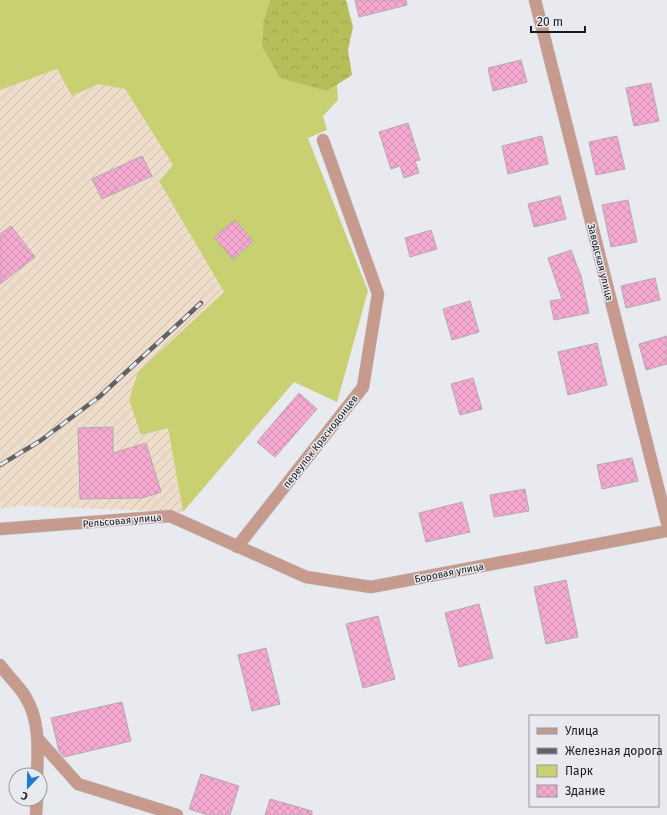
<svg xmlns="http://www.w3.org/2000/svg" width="667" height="815" viewBox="0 0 667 815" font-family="'Fira Sans',sans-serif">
<defs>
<pattern id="industrial-furrows" width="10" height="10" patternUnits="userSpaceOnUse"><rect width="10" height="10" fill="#efddcc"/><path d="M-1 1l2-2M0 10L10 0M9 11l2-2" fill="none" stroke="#ccbdaf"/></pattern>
<pattern id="forest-crowns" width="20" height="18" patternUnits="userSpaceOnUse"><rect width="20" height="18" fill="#b6be59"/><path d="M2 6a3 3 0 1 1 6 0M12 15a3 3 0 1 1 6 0" fill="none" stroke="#9ca34d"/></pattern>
<pattern id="building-cross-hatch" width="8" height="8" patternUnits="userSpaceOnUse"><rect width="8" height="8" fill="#f5a9d0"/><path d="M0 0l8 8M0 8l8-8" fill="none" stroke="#d191b2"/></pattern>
</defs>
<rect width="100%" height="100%" fill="#e8eaf0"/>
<path fill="url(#industrial-furrows)" d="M 57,69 L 72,96 L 98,84 L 125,89 L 174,165 L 159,181 L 224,292 L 138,372 L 168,427 L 183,512 L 20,506 L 0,509 L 0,90 Z"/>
<path fill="#c8d072" d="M 0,0 L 270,0 L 264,19 L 327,91 L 337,85 L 338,100 L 323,116 L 327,130 L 308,138 L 368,291 L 337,402 L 294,382 L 183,512 L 168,428 L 141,435 L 129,400 L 138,372 L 224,292 L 159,181 L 173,165 L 125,89 L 98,84 L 72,96 L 57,69 L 0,90 Z"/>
<path fill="url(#forest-crowns)" d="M 270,0 L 346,0 L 353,27 L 348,50 L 352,75 L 327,91 L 280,78 L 262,46 L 264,19 Z"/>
<path fill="url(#building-cross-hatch)" stroke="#b1abae" d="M 355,0 L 406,0 L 407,5 L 359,17 Z
M 521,60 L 527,82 L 493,91 L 488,68 Z
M 651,83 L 659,121 L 634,126 L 626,88 Z
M 408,123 L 420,160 L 415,161 L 419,173 L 404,178 L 400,166 L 391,169 L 379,132 Z
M 542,136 L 548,164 L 508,174 L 502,146 Z
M 617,136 L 625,169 L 596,175 L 589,142 Z
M 142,156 L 152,176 L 102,199 L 92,179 Z
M 560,196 L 566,219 L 534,227 L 528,204 Z
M 628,200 L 637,242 L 611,247 L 602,205 Z
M 235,220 L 253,241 L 233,259 L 214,237 Z
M 11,226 L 35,257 L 0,284 L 0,234 Z
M 431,230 L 437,249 L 410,257 L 405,238 Z
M 571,250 L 581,276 L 589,313 L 554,320 L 550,301 L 562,299 L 548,258 Z
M 655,278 L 660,300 L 626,308 L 621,286 Z
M 470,301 L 479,332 L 452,340 L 443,309 Z
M 667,336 L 667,364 L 646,370 L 639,344 Z
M 597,343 L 607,385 L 568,395 L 558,352 Z
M 473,378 L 482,409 L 460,415 L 451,384 Z
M 299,393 L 317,409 L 275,457 L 257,442 Z
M 113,427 L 113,453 L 146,443 L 161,492 L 142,498 L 80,499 L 78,428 Z
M 632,458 L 638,481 L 602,489 L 597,465 Z
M 525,489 L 529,511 L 494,517 L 490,495 Z
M 462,502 L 470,532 L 426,542 L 419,513 Z
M 566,580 L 578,637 L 546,644 L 534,587 Z
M 479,604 L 493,658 L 459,667 L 445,613 Z
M 378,616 L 395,679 L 363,688 L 346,624 Z
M 266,648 L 280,704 L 252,711 L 238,655 Z
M 122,702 L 131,741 L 64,757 L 59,751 L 51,718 Z
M 201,774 L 239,786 L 230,815 L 208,815 L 189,809 Z
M 270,799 L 312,811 L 312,815 L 265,815 Z"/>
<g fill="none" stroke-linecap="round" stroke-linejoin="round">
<g stroke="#c3c5ca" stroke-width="13">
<path id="minor" d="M 535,0 L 667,523
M 0,529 L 170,516 L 306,577 L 371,587 L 667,531
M 237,547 L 363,387 L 378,294 L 323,140
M 0,665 C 8,676 18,685 25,696 C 40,720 38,749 37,775
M 38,739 L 78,784 L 177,815
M 36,815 L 37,799"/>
</g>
<use href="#minor" stroke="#c69a8c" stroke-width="12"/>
<g stroke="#616265" stroke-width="4.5">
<path id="rail" d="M 0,465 L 40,441 L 99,397 L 201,303"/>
</g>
<use href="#rail" stroke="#e8eaf0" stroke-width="3" stroke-dasharray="9" stroke-linecap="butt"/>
</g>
<g text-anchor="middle" stroke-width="3" stroke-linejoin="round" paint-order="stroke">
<g font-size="10" fill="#1a1b1d" stroke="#e8eaf0">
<text transform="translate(601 262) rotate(76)" y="4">Заводская улица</text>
<text transform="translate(320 441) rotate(-52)" y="4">переулок Краснодонцев</text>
<text transform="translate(122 520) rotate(-5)" y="4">Рельсовая улица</text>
<text transform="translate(449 572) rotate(-11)" y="4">Боровая улица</text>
</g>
</g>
<rect x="529" y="715" width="130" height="92" fill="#e8eaf0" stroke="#96979c"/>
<rect x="537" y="728" width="20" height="6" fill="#c69a8c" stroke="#96979c"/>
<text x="565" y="735" font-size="12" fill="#1a1b1d">Улица</text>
<rect x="537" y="748" width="20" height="6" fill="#616265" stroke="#96979c"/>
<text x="565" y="755" font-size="12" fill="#1a1b1d">Железная дорога</text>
<rect x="537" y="765" width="20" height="12" fill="#c8d072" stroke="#96979c"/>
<text x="565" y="775" font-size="12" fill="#1a1b1d">Парк</text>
<rect x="537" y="785" width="20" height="12" fill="url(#building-cross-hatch)" stroke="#96979c"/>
<text x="565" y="795" font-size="12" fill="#1a1b1d">Здание</text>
<g transform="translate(28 787) rotate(202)"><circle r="19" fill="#e8eaf0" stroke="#96979c"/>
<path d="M0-3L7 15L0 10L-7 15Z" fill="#217dca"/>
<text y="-6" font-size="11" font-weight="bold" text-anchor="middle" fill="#1a1b1d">С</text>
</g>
<path d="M531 26v6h54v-6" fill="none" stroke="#1a1b1d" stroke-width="2"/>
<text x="537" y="26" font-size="12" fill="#1a1b1d" stroke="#e8eaf0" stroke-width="3" paint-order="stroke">20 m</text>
</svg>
